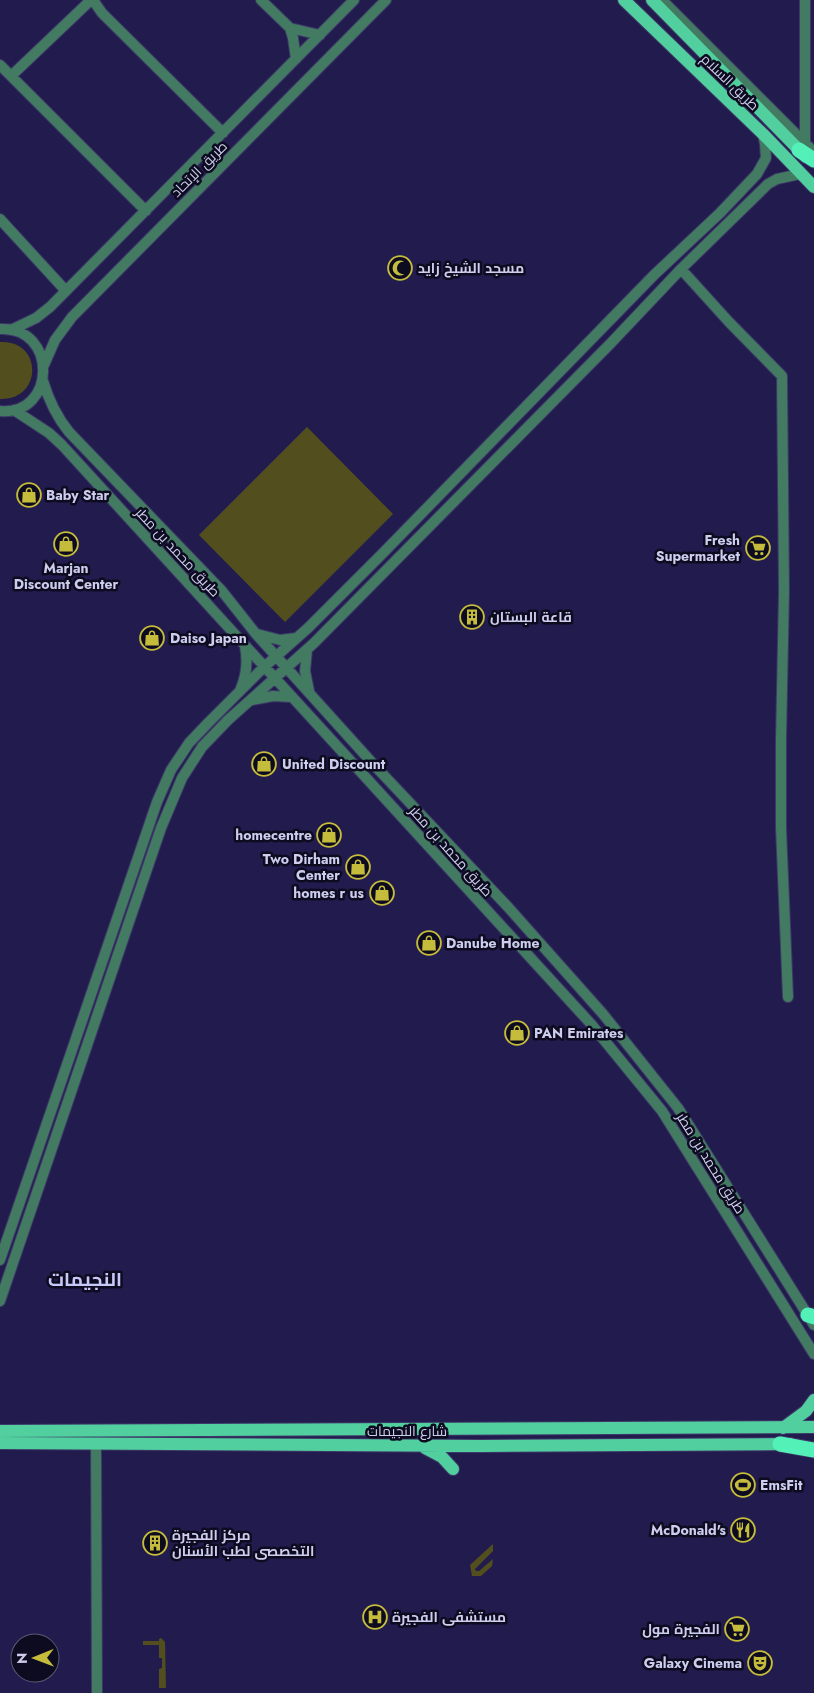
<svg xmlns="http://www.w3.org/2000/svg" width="814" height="1693" viewBox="0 0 814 1693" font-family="Jost,Cairo,sans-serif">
<rect width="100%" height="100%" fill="#221c4e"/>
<path fill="#524e1e" d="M 0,342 C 43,339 43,401 0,399 Z
M 307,427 L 393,514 L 285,622 L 199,535 Z
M 493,1544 L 493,1551 L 475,1569 L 476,1571 L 479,1571 L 493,1559 L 492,1566 L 481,1576 L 472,1576 L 470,1565 Z
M 161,1638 L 165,1642 L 166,1688 L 159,1688 L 159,1669 L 162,1668 L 162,1658 L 159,1658 L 159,1645 L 143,1645 L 143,1641 L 159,1641 L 159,1639 Z"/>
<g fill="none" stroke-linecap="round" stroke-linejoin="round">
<g stroke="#3d3868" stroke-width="12">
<path id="minor" d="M 93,0 L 102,13 L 223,133
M 261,0 L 290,28 L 293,38 L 296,59
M 662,0 L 814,152
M 290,28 L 320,35
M 0,65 L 146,211
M 11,76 L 91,0
M 805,143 L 805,0
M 0,219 L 66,291
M 681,269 L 729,322 L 782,376 L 784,591 L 781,740 L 781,828 L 788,997
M 0,329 C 58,326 57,416 0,411
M 11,330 L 36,318 L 50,307 L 354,0
M 44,365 L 55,340 L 72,317 L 386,0
M 43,381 C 49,401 56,416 69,432 L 222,591 L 256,634 L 376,767 L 508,907 L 603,1014 L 678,1108 L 814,1325
M 14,410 L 49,433 L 62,445 L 591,1024 L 662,1111 L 814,1354
M 257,634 L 280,640 L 296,638
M 307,650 L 305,671 L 309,691
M 241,688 C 247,674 248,662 245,646
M 252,700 L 273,696 L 291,697
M 0,1260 L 157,802 L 171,770 L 189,743 L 208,723 L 263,668 L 308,628 L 382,554 L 654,275 L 720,213 L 757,174 L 766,158 L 765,144 L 763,134
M 0,1301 L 161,828 L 182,778 L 202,747 L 228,720 L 314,643 L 610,344 L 681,269 L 768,184 L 777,179 L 800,174
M 96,1443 L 97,1693"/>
</g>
<g stroke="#3d3868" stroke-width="14">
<path id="major" d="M 624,0 L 763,134 L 814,187
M 652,0 L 806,157
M 783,1428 L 806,1411 L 814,1400
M 0,1431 L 814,1427
M 0,1443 L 482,1446 L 790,1444
M 425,1448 L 442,1457 L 453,1469"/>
</g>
<g stroke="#3d3868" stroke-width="17">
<path id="highway" d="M 799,150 L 814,160
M 808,1315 L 814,1317
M 780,1444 L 814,1450"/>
</g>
<use href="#minor" stroke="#427a62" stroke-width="10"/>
<use href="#major" stroke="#51cf9f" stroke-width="12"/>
<use href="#highway" stroke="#53f1b7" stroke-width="15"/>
</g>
<defs>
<g id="mosque-ring" transform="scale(1.25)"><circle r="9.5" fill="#0d0b20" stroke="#c6bc3c" stroke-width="1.5"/><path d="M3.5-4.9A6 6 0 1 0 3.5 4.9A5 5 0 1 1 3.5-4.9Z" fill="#c6bc3c"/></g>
<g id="shop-ring" transform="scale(1.25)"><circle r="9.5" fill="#0d0b20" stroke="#c6bc3c" stroke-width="1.5"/><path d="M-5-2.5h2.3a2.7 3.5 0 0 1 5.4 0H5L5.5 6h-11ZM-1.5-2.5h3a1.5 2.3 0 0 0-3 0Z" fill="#c6bc3c"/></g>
<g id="supermarket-ring" transform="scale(1.25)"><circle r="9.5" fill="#0d0b20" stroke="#c6bc3c" stroke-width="1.5"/><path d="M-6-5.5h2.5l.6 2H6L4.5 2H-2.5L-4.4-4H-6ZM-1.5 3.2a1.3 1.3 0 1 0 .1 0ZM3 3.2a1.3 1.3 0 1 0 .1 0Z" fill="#c6bc3c"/></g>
<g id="building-ring" transform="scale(1.25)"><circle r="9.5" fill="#0d0b20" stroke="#c6bc3c" stroke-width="1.5"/><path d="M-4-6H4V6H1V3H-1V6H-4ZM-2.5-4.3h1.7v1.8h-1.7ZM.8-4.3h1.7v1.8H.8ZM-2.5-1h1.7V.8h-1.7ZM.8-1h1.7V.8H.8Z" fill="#c6bc3c"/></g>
<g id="stadium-ring" transform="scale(1.25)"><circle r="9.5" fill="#0d0b20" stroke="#c6bc3c" stroke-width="1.5"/><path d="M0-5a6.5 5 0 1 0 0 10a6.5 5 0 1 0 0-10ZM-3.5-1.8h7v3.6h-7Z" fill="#c6bc3c"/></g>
<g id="restaurant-ring" transform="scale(1.25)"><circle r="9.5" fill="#0d0b20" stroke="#c6bc3c" stroke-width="1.5"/><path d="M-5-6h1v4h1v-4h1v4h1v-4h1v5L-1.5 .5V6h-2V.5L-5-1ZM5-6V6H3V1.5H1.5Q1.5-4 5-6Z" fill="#c6bc3c"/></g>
<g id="hospital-ring" transform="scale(1.25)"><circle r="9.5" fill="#0d0b20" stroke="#c6bc3c" stroke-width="1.5"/><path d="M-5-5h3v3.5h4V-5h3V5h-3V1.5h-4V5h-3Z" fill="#c6bc3c"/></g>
<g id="theatre-ring" transform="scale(1.25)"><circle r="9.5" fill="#0d0b20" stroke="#c6bc3c" stroke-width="1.5"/><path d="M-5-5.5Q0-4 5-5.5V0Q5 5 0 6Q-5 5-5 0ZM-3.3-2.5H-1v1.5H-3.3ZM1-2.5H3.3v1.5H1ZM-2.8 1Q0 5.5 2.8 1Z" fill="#c6bc3c"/></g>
</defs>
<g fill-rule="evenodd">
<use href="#mosque-ring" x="400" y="268"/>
<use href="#shop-ring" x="29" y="495"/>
<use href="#shop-ring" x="66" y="544"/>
<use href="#supermarket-ring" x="758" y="548"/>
<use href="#building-ring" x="472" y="617"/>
<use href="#shop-ring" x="152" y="638"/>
<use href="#shop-ring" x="264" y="764"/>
<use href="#shop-ring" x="329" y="835"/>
<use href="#shop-ring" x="358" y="867"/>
<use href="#shop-ring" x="382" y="893"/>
<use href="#shop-ring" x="429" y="943"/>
<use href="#shop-ring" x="517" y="1033"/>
<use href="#stadium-ring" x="743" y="1485"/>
<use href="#restaurant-ring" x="743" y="1530"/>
<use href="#building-ring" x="155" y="1543"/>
<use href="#hospital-ring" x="375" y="1617"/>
<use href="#supermarket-ring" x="737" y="1629"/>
<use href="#theatre-ring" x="760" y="1663"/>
</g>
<g text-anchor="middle" stroke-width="5" stroke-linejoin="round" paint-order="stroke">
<g font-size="14" fill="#cdceee" stroke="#0d0b20">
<text transform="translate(730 82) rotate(44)" y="5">طريق السلام</text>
<text transform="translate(199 169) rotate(-45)" y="5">طريق اﻹتحاد</text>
<text transform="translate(178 552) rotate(47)" y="5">طريق محمد بن مطر</text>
<text transform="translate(451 851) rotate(48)" y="5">طريق محمد بن مطر</text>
<text transform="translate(711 1163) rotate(58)" y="5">طريق محمد بن مطر</text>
<text x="407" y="1436">شارع النجيمات</text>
</g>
<g font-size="14" font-weight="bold" fill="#cdceee" stroke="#0d0b20" text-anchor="start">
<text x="418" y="273">مسجد الشيخ زايد</text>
<text x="46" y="500">Baby Star</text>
<text x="740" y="545" text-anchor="end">Fresh<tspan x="740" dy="16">Supermarket</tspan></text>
<text x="66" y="573" text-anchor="middle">Marjan<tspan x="66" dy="16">Discount Center</tspan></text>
<text x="490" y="622">قاعة البستان</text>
<text x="170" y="643">Daiso Japan</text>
<text x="282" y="769">United Discount</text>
<text x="312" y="840" text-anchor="end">homecentre</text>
<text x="340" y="864" text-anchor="end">Two Dirham<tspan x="340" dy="16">Center</tspan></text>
<text x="364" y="898" text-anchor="end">homes r us</text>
<text x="446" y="948">Danube Home</text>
<text x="534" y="1038">PAN Emirates</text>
<text x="760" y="1490">EmsFit</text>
<text x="726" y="1535" text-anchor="end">McDonald's</text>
<text x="172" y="1540">مركز الفجيرة<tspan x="172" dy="16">التخصصى لطب الأسنان</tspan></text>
<text x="392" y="1622">مستشفى الفجيرة</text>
<text x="720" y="1634" text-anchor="end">الفجيرة مول</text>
<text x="742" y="1668" text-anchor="end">Galaxy Cinema</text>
</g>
<g font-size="19" font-weight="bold" fill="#c7c7fa" stroke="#0d0b20">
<text x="85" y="1286">النجيمات</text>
</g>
</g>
<g transform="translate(35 1658) rotate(269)"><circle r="24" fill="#0d0b20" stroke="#5a5972"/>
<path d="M0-4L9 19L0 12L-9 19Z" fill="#c6bc3c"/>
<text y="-8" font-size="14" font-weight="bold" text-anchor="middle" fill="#cdceee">N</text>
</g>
</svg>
